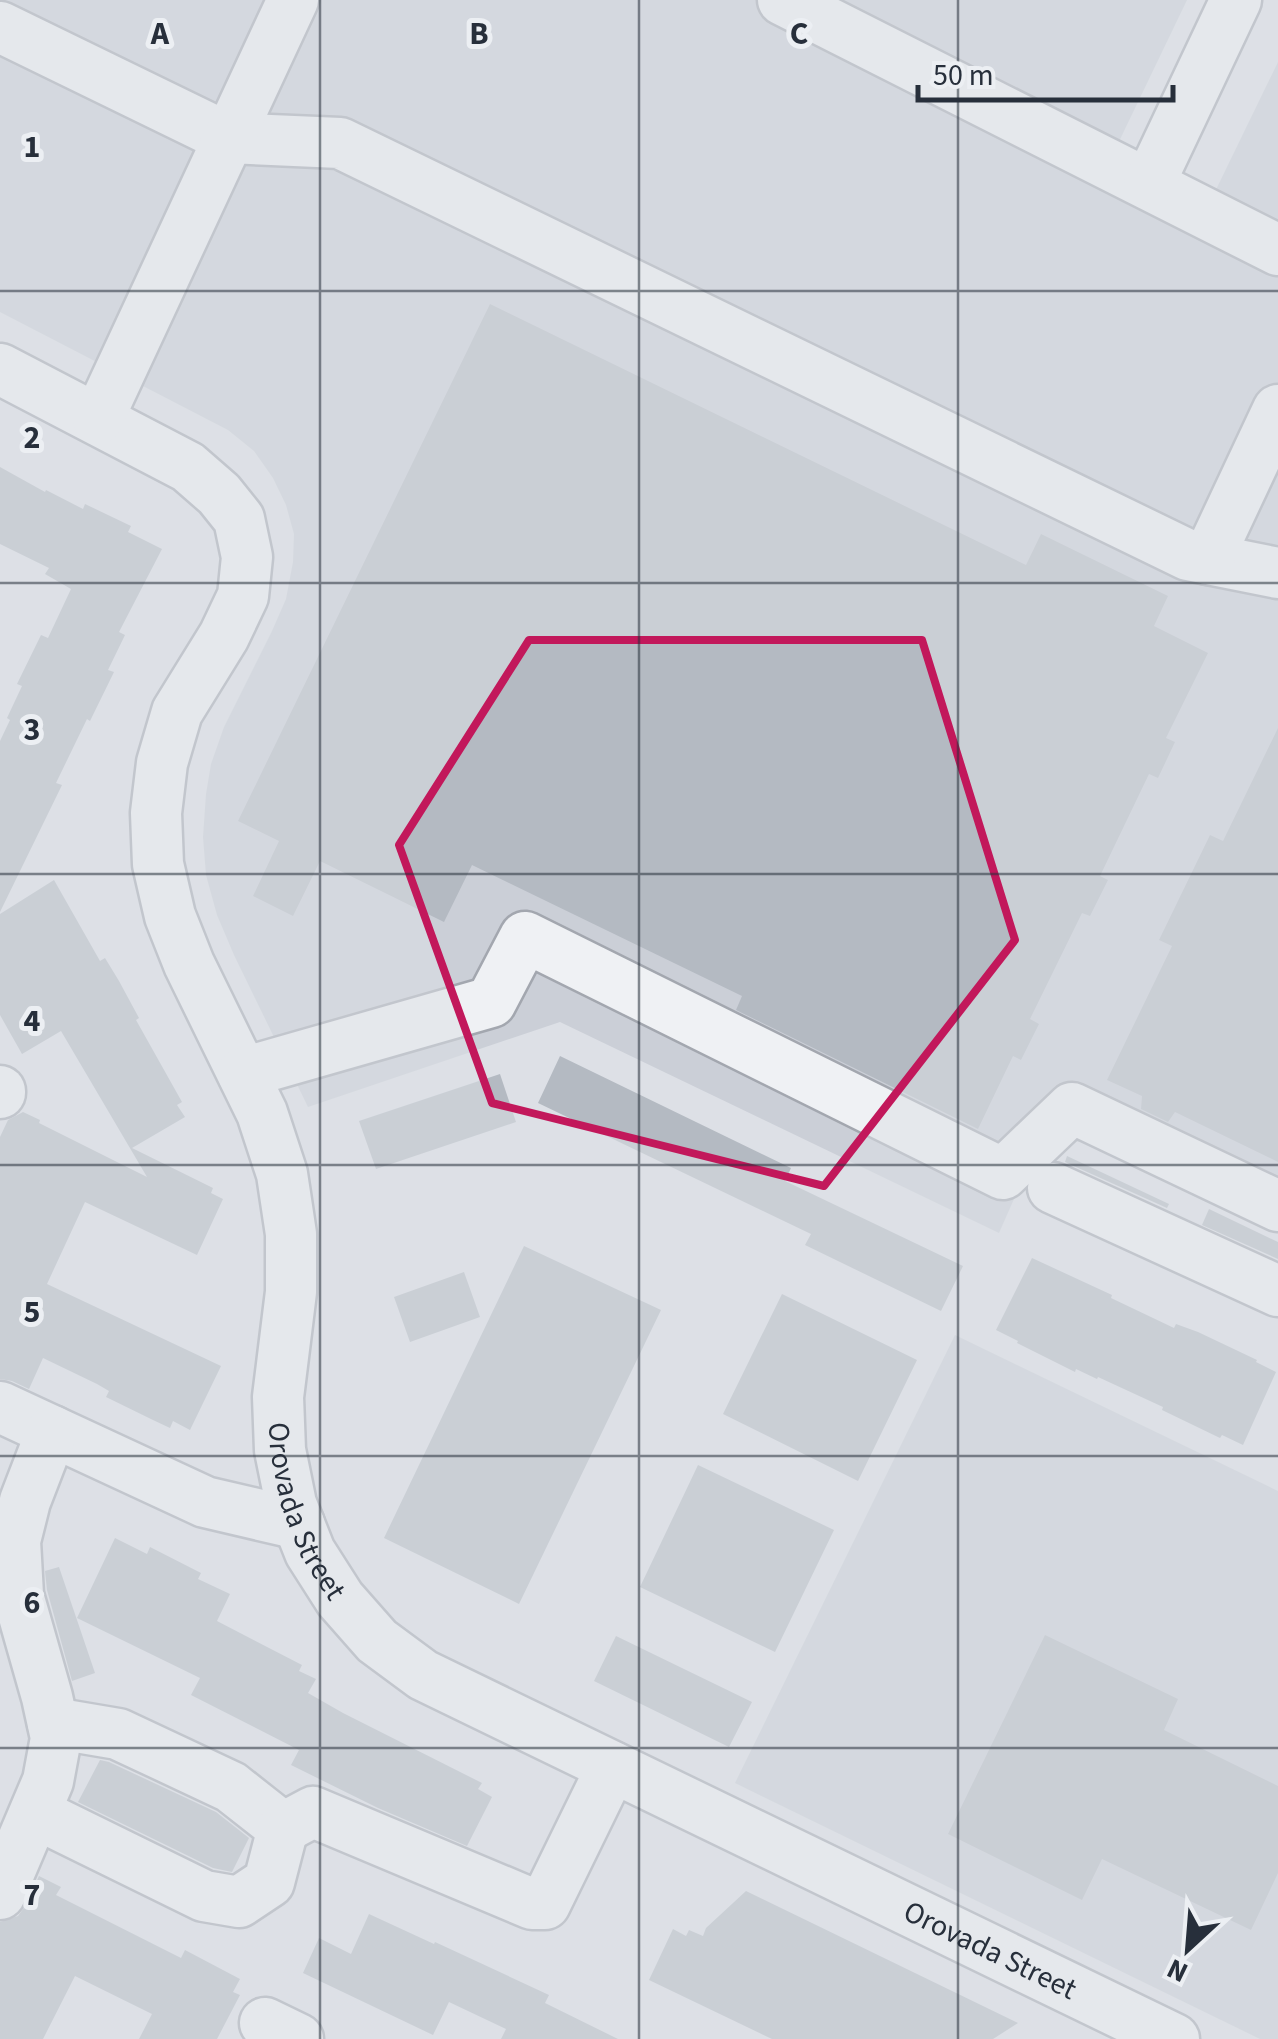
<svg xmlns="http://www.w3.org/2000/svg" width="1278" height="2039" viewBox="0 0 1278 2039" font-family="'Source Sans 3',sans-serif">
<rect width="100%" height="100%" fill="#dde0e6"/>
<path fill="#cbcfd7" d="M 0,0 L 1187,0 L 1112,156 L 1209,204 L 1278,62 L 1278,1233 L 1081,1142 L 1066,1141 L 1043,1172 L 1014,1199 L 999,1233 L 560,1022 L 308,1107 L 234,955 L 217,915 L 206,875 L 203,837 L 206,794 L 211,764 L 224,727 L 272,631 L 286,599 L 293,562 L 294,534 L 286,505 L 273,478 L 254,451 L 228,430 L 0,312 Z
M 955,1335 L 1278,1491 L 1278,2039 L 1260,2039 L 735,1783 Z"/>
<path fill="#b4bac2" d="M 490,304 L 1026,565 L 1041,534 L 1168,596 L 1154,626 L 1208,653 L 1166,738 L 1175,742 L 1158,778 L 1149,774 L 1100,876 L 1108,880 L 1090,916 L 1082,913 L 1030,1019 L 1039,1024 L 1021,1060 L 1013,1056 L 978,1129 L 736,1010 L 742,996 L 472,865 L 444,922 L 320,861 L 293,916 L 253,896 L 279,841 L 238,821 Z
M 0,467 L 45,492 L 46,490 L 83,509 L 85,504 L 131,526 L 128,532 L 162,549 L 119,632 L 125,635 L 108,670 L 114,672 L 90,721 L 87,719 L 56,783 L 62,785 L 0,912 L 0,741 L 10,720 L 7,718 L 22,686 L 17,684 L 41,635 L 48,638 L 71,589 L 45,574 L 49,568 L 0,544 Z
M 1278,728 L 1278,1162 L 1175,1112 L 1168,1122 L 1141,1109 L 1142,1096 L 1107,1080 L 1172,946 L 1159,940 L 1210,835 L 1223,841 Z
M 54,880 L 100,961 L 105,958 L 119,981 L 139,1018 L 136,1020 L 182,1102 L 177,1105 L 185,1117 L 132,1148 L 213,1188 L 211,1193 L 223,1199 L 197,1255 L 85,1202 L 47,1284 L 221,1366 L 190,1430 L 173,1421 L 170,1428 L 153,1420 L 106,1397 L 109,1391 L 97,1384 L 43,1358 L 29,1389 L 12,1381 L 0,1379 L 0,1137 L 8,1120 L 23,1112 L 40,1120 L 39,1123 L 147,1177 L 61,1031 L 22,1054 L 0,1015 L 0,914 Z
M 560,1056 L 791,1168 L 785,1181 L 963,1266 L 941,1311 L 805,1245 L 811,1234 L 538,1103 Z
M 500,1074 L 516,1122 L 376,1169 L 359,1121 Z
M 1067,1156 L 1169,1204 L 1167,1208 L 1065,1162 Z
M 1209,1209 L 1278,1242 L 1278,1259 L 1202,1225 Z
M 524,1246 L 661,1310 L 519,1604 L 384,1538 Z
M 1032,1258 L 1112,1295 L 1111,1298 L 1174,1328 L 1176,1324 L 1198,1332 L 1257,1360 L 1256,1362 L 1276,1372 L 1243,1445 L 1222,1435 L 1220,1438 L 1162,1410 L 1163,1407 L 1098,1377 L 1097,1379 L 1076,1369 L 1075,1372 L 1017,1343 L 1018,1341 L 996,1330 Z
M 464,1272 L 480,1317 L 410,1342 L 394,1297 Z
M 782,1294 L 917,1360 L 858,1481 L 723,1414 Z
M 698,1465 L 834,1530 L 775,1652 L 640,1587 Z
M 115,1538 L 147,1554 L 150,1547 L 201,1573 L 198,1579 L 230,1594 L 217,1621 L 302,1665 L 299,1671 L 316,1679 L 308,1693 L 343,1713 L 482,1783 L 478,1789 L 492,1797 L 467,1846 L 378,1808 L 291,1765 L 299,1750 L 191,1695 L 200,1678 L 77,1618 Z
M 59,1567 L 95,1673 L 72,1681 L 47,1590 L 45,1571 Z
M 1045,1635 L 1178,1699 L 1164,1730 L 1278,1786 L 1278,1873 L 1251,1930 L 1102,1859 L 1082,1900 L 948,1834 Z
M 616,1636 L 752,1702 L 729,1747 L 594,1681 Z
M 100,1760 L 109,1762 L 216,1812 L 249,1838 L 232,1872 L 213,1868 L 78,1802 Z
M 39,1876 L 61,1887 L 56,1895 L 181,1958 L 185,1950 L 240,1979 L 233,1992 L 240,1995 L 217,2039 L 139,2039 L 152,2014 L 75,1976 L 43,2039 L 0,2039 L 0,1922 L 18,1916 L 26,1905 Z
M 746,1891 L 1018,2023 L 993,2039 L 772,2039 L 649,1980 L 673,1929 L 686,1936 L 689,1930 L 703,1936 L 706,1928 Z
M 369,1914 L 434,1944 L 435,1942 L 549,1995 L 545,2003 L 618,2039 L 501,2039 L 506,2029 L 449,2002 L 433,2035 L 303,1973 L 319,1938 L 351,1954 Z"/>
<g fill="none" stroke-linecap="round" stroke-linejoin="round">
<g stroke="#a3a7af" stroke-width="55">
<g id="minor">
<path d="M 783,0 L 1278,250"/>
<path d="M 0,27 L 228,138 L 340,143 L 1188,555 L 1278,573"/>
<path d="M 1149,184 L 1236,0"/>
<path id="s1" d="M 0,369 L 188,467 L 219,494 L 239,519 L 247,557 L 243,596 L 224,636 L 177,712 L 162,763 L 156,813 L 158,864 L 170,916 L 189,964 L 262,1113 L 282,1174 L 291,1234 L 291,1292 L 278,1397 L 280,1450 L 291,1504 L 310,1552 L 340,1599 L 377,1641 L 423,1675 L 1174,2039"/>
<path d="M 98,419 L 293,0"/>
<path d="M 1208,559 L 1278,410"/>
<path d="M 243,1073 L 491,1002 L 525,937 L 1003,1174 L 1072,1108 L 1278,1206"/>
<path d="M 0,1091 L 0,1093"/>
<path d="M 1053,1188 L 1278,1291"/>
<path d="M 0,1407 L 205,1502 L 299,1524"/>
<path d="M 35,1813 L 204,1896 L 239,1902 L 269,1882 L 283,1828 L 231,1787 L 118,1734 L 53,1723"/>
<path d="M 283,1828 L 313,1812 L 532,1904 L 545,1904 L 612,1767"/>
<path d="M 0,1894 L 48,1781 L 56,1738 L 47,1697 L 18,1595 L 15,1541 L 25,1501 L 52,1431"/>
<path d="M 265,2023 L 298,2039"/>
</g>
</g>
<use href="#minor" stroke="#eff1f4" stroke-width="50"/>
</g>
<path d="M0 0H1278V2039H0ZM 529,640 L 922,640 L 1015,940 L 824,1186 L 492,1103 L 399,845 Z" fill="#dde0e6" fill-opacity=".55" fill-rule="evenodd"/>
<path fill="none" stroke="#c2185b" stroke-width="8" stroke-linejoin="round" d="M 529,640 L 922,640 L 1015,940 L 824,1186 L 492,1103 L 399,845 Z"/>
<path fill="none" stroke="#272f3b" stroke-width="2.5" stroke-opacity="0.55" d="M 320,0 L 320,2039M 639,0 L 639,2039M 958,0 L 958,2039M 0,291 L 1278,291M 0,583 L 1278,583M 0,874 L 1278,874M 0,1165 L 1278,1165M 0,1456 L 1278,1456M 0,1748 L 1278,1748"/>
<g text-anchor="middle" stroke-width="10" stroke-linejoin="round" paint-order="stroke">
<g font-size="30" fill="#272f3b" stroke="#eceff3">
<text dy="10" stroke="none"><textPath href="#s1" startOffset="1330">Orovada Street</textPath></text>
<text dy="10" stroke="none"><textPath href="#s1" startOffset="2170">Orovada Street</textPath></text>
</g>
</g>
<g font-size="32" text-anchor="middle" font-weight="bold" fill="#272f3b" stroke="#eceff3" stroke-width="10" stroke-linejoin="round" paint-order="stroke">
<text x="160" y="44">A</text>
<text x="479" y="44">B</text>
<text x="799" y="44">C</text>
<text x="32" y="157">1</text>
<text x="32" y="448">2</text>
<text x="32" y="740">3</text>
<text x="32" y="1031">4</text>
<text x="32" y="1322">5</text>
<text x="32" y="1613">6</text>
<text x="32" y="1905">7</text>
</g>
<g transform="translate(1188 1949) rotate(206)" stroke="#eceff3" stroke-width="8" paint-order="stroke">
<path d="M0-8L18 38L0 25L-18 38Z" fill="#272f3b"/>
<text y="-15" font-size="28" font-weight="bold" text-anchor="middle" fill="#272f3b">N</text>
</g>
<path d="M918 85v15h255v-15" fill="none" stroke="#272f3b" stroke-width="5"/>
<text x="933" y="85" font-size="30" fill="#272f3b" stroke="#eceff3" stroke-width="8" paint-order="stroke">50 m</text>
</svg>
